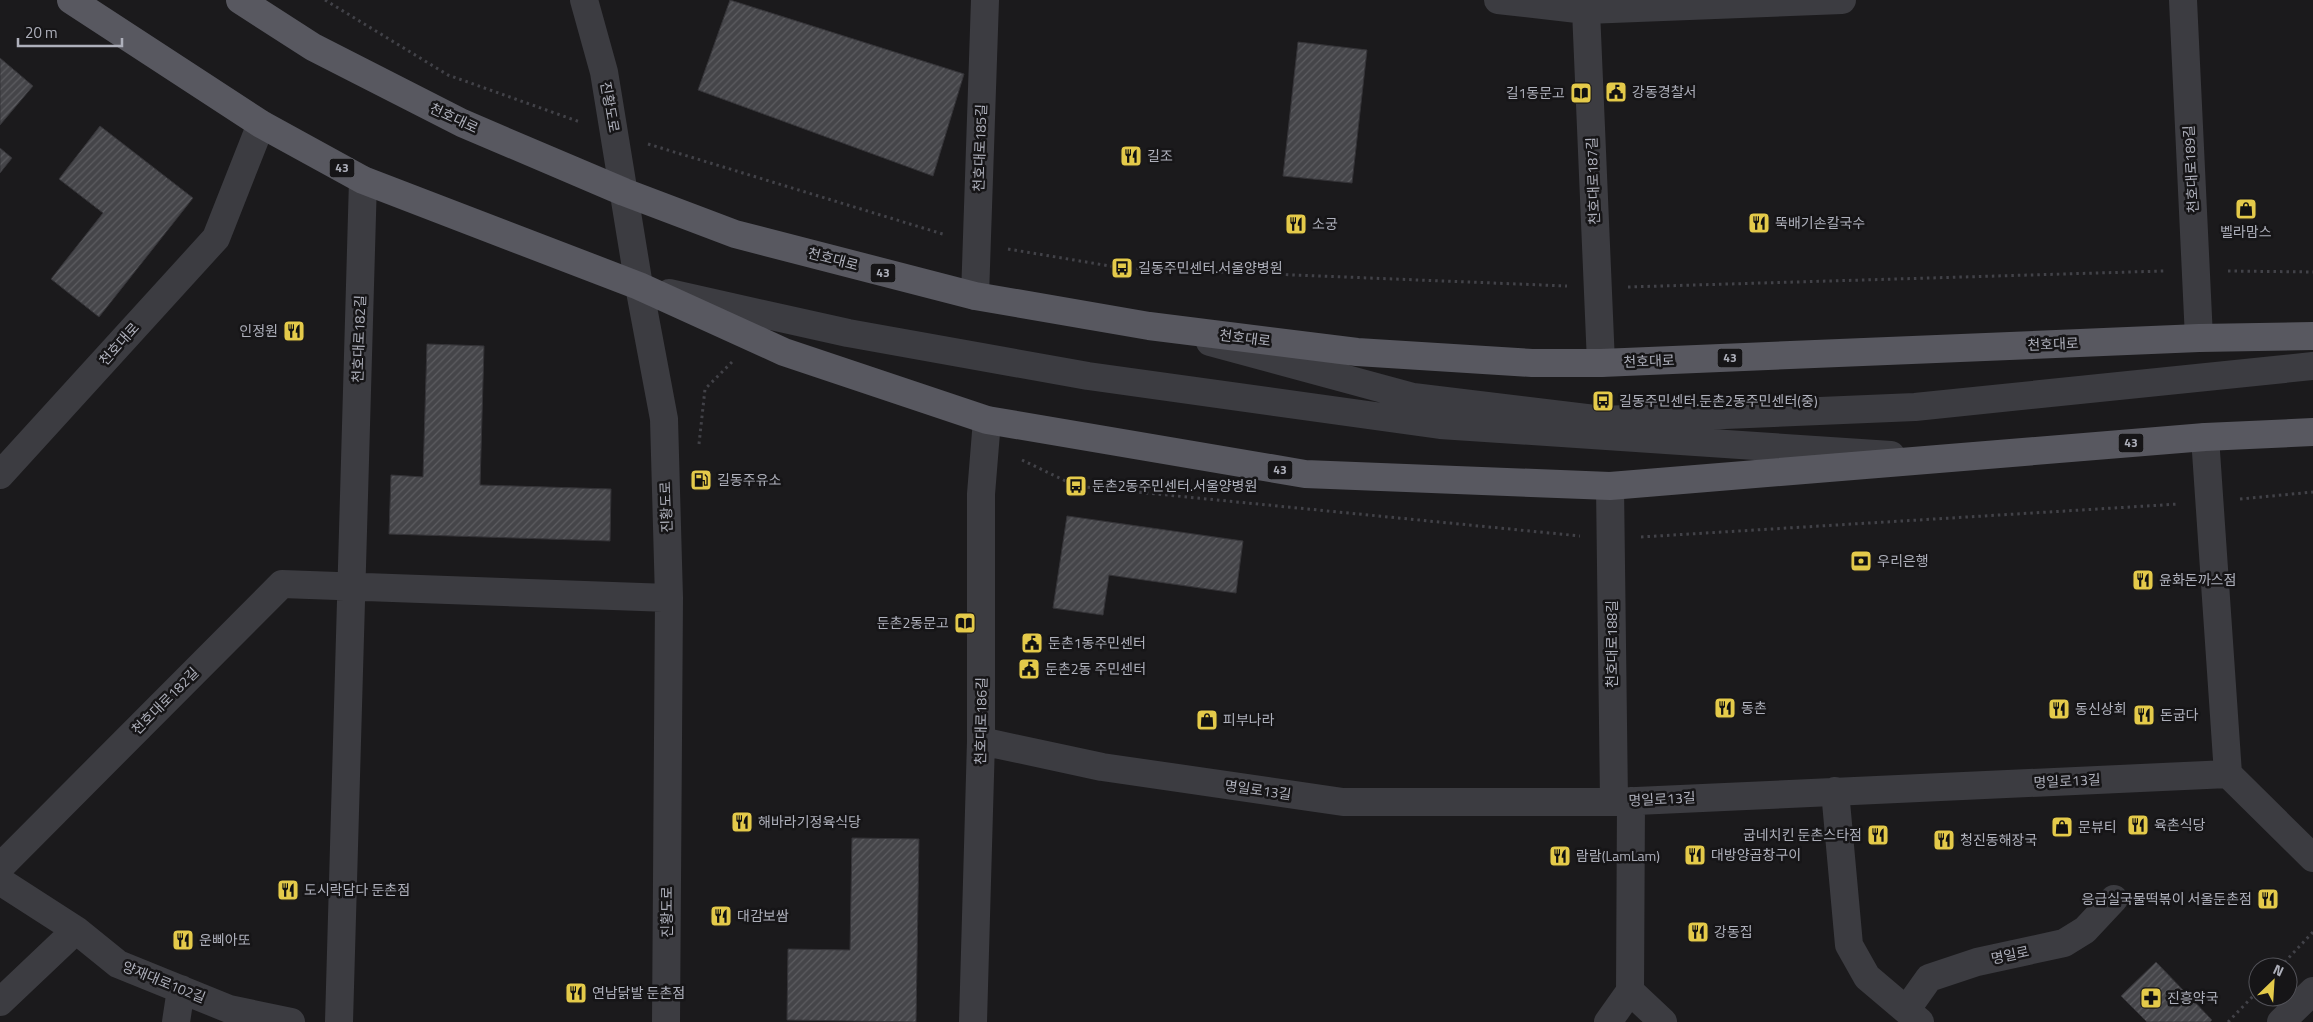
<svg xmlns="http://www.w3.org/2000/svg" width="2313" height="1022" viewBox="0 0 2313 1022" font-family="'Titillium Web','Noto Sans KR',sans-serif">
<defs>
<pattern id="building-hatch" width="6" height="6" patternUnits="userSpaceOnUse" patternTransform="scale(1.25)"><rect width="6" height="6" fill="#454549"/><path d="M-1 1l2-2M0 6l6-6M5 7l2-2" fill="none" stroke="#5d5d61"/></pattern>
</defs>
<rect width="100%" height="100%" fill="#1b1a1c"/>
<path fill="url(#building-hatch)" stroke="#353438" d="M 730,0 L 964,74 L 933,176 L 698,90 Z
M 1298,42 L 1367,50 L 1352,183 L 1283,176 Z
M 0,58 L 33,86 L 0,125 Z
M 100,126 L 193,198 L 99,317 L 51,279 L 103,213 L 59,179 Z
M 0,148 L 12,158 L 0,173 Z
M 427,344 L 484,346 L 480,485 L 611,489 L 610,541 L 389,534 L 391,475 L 423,477 Z
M 1067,516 L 1243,541 L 1236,593 L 1109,575 L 1103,615 L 1053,608 Z
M 852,838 L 919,839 L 916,1022 L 787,1020 L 788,949 L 850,950 Z
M 2156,962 L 2212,1020 L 2210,1022 L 2147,1022 L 2121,996 Z"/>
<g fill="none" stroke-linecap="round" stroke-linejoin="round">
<path stroke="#424248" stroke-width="3" stroke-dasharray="2.5 4" stroke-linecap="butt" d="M 325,0 L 448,75 L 580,122
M 648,144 L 946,235
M 1008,249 L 1122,268 L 1567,286
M 2228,271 L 2313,272
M 1628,287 L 2164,271
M 699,444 L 705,389 L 732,362
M 1022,460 L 1076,486 L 1580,536
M 2240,499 L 2313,492
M 1641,537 L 2179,504
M 2280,967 L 2313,932
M 2228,1022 L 2258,991"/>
<path stroke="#3c3c41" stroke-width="28" d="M 584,0 L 604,72 L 639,286 L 664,419 L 669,598 L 666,1022
M 1498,0 L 1586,10 L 1842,0
M 1593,0 L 1586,10 L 1601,363
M 2183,0 L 2199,338
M 669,293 L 848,333 L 1088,376 L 1440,425 L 1891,455
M 975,296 L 985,0
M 1210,342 L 1413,397 L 1603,420 L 1915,407 L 2313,366
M 2205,437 L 2228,774
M 0,475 L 216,238 L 261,124
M 1610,486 L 1614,802
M 981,741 L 1102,767 L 1343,802 L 1614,802 L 2228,774 L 2313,858
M 1835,791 L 1849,945 L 1867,977 L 1920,1022
M 0,867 L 282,584 L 669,598
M 0,881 L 76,930 L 118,964 L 229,1009 L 291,1022
M 1630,991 L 1663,1022
M 0,1002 L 76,930
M 1907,1009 L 1929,978 L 1977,962 L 2064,943 L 2085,930 L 2114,899
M 176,1022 L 181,989
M 339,1022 L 363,180
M 973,1022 L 981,741 L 981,494 L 987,420
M 1608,1022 L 1630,991 L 1631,801
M 2281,1022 L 2313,991"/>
<path stroke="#585860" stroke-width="28" d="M 71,0 L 261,124 L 363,180 L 639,286 L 784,352 L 987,420 L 1305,474 L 1610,486 L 2205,437 L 2313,432
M 240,0 L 313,47 L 462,123 L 624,192 L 735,234 L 975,296 L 1149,326 L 1357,352 L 1532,363 L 1601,363 L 2199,338 L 2313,336"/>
</g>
<defs>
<g id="civic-square" transform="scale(1.125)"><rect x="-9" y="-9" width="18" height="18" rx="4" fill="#e4ca4a" stroke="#161517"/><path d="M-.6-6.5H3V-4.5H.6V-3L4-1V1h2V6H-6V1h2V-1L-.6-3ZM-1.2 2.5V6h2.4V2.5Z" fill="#111"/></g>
<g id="library-square" transform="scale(1.125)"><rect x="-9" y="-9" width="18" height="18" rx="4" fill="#e4ca4a" stroke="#161517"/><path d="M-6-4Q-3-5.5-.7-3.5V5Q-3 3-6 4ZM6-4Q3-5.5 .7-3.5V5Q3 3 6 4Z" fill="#111"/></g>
<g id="restaurant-square" transform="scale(1.125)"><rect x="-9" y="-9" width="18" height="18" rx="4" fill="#e4ca4a" stroke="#161517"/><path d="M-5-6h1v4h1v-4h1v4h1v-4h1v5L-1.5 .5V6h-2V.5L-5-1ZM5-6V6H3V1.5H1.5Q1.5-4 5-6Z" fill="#111"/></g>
<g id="shop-square" transform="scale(1.125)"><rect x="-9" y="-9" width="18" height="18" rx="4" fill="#e4ca4a" stroke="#161517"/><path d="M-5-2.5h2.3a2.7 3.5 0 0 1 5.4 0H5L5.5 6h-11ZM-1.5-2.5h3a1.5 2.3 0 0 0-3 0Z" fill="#111"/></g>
<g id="bus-square" transform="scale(1.125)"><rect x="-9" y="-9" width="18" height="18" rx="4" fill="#e4ca4a" stroke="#161517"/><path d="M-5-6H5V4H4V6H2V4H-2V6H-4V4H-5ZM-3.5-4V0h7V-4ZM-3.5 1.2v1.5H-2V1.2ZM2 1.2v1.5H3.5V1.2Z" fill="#111"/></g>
<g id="fuel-square" transform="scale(1.125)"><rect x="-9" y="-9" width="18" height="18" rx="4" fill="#e4ca4a" stroke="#161517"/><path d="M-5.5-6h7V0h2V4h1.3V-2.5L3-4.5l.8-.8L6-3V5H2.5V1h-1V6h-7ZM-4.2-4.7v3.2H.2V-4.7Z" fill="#111"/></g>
<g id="bank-square" transform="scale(1.125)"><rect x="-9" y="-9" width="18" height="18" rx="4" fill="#e4ca4a" stroke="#161517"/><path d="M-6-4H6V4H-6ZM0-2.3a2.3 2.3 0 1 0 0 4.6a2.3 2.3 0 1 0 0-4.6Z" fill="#111"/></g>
<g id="pharmacy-square" transform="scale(1.125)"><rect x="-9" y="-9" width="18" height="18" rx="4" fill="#e4ca4a" stroke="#161517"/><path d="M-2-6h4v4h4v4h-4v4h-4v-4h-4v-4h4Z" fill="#111"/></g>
</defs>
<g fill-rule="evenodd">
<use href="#civic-square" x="1616" y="92"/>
<use href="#library-square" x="1581" y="93"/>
<use href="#restaurant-square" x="1131" y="156"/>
<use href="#shop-square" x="2246" y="209"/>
<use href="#restaurant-square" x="1759" y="223"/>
<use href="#restaurant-square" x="1296" y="224"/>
<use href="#bus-square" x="1122" y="268"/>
<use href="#restaurant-square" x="294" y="331"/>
<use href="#bus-square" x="1603" y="401"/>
<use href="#fuel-square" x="701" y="480"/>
<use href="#bus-square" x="1076" y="486"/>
<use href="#bank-square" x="1861" y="561"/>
<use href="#restaurant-square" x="2143" y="580"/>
<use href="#library-square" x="965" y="623"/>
<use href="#civic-square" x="1032" y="643"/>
<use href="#civic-square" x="1029" y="669"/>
<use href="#restaurant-square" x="1725" y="708"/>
<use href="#restaurant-square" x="2059" y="709"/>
<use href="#restaurant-square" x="2144" y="715"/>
<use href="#shop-square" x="1207" y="720"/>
<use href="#restaurant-square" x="742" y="822"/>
<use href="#restaurant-square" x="2138" y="825"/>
<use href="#shop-square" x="2062" y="827"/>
<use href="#restaurant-square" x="1878" y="835"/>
<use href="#restaurant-square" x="1944" y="840"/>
<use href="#restaurant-square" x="1695" y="855"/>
<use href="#restaurant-square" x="1560" y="856"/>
<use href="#restaurant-square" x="288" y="890"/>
<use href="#restaurant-square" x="2268" y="899"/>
<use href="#restaurant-square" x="721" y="916"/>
<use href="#restaurant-square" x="1698" y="932"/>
<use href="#restaurant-square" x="183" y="940"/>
<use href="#restaurant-square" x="576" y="993"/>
<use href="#pharmacy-square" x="2151" y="998"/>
</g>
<g text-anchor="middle" stroke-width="5" stroke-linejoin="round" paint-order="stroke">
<g fill="#161517" stroke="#80828a" stroke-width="1">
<rect x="329.5" y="158.5" width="25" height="19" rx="4"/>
<rect x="870.5" y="263.5" width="25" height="19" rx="4"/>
<rect x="1717.5" y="348.5" width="25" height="19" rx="4"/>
<rect x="2118.5" y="433.5" width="25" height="19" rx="4"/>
<rect x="1267.5" y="460.5" width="25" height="19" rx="4"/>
</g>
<g font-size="12" font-weight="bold" fill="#aeb0bb">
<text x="342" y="172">43</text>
<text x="883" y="277">43</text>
<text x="1730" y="362">43</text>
<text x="2131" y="447">43</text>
<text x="1280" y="474">43</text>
</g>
<g font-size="14" fill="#aeb0bb" stroke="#161517" text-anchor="start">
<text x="1632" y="97">강동경찰서</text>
<text x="1565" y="98" text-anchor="end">길1동문고</text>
<text x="1147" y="161">길조</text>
<text x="1775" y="228">뚝배기손칼국수</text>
<text x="1312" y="229">소궁</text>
<text x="2246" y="237" text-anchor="middle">벨라맘스</text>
<text x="1138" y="273">길동주민센터.서울양병원</text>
<text x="278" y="336" text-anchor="end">인정원</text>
<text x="1619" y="406">길동주민센터.둔촌2동주민센터(중)</text>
<text x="717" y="485">길동주유소</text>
<text x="1092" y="491">둔촌2동주민센터.서울양병원</text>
<text x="1877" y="566">우리은행</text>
<text x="2159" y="585">윤화돈까스점</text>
<text x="949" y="628" text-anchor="end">둔촌2동문고</text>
<text x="1048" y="648">둔촌1동주민센터</text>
<text x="1045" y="674">둔촌2동 주민센터</text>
<text x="1741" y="713">동촌</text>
<text x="2075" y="714">동신상회</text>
<text x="2160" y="720">돈굽다</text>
<text x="1223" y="725">피부나라</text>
<text x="758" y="827">해바라기정육식당</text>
<text x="2154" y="830">육촌식당</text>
<text x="2078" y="832">문뷰티</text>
<text x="1862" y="840" text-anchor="end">굽네치킨 둔촌스타점</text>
<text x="1960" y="845">청진동해장국</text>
<text x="1711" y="860">대방양곱창구이</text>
<text x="1576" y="861">람람(LamLam)</text>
<text x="304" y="895">도시락담다 둔촌점</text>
<text x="2252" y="904" text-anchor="end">응급실국물떡볶이 서울둔촌점</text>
<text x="737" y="921">대감보쌈</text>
<text x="1714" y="937">강동집</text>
<text x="199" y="945">운삐아또</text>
<text x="592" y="998">연남닭발 둔촌점</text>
<text x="2167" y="1003">진흥약국</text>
</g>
<g font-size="14" fill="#aeb0bb" stroke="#161517">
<text transform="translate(610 107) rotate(80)" y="5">진황도로</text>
<text transform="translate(454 118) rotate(25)" y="5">천호대로</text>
<text transform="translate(980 148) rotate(-88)" y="5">천호대로185길</text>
<text transform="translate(2191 169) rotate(-93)" y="5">천호대로189길</text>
<text transform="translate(1593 181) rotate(-92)" y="5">천호대로187길</text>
<text transform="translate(833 259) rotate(15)" y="5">천호대로</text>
<text transform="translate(1245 338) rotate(7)" y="5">천호대로</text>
<text transform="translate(359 339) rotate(-88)" y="5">천호대로182길</text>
<text transform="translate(119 344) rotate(-48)" y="5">천호대로</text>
<text transform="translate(2053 344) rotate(-2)" y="5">천호대로</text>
<text transform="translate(1649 361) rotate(-2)" y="5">천호대로</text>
<text transform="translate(666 507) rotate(-92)" y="5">진황도로</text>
<text transform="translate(1612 644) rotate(-90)" y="5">천호대로188길</text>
<text transform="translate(165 701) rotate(-45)" y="5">천호대로182길</text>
<text transform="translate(981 721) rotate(-89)" y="5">천호대로186길</text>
<text transform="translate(2067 781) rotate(-3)" y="5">명일로13길</text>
<text transform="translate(1258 790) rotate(8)" y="5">명일로13길</text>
<text transform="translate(1662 799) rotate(-3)" y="5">명일로13길</text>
<text transform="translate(667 912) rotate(-90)" y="5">진황도로</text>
<text transform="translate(2010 955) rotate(-12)" y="5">명일로</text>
<text transform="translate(164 982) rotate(22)" y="5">양재대로102길</text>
</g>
</g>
<g transform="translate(2273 982) rotate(25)"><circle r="24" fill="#161517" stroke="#535359"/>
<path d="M0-4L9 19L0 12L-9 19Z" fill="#e4ca4a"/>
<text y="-8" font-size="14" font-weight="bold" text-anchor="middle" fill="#aeb0bb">N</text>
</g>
<path d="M18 38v8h104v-8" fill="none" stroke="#aeb0bb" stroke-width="2.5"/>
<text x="25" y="38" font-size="15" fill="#aeb0bb" stroke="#161517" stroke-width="4" paint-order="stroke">20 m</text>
</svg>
